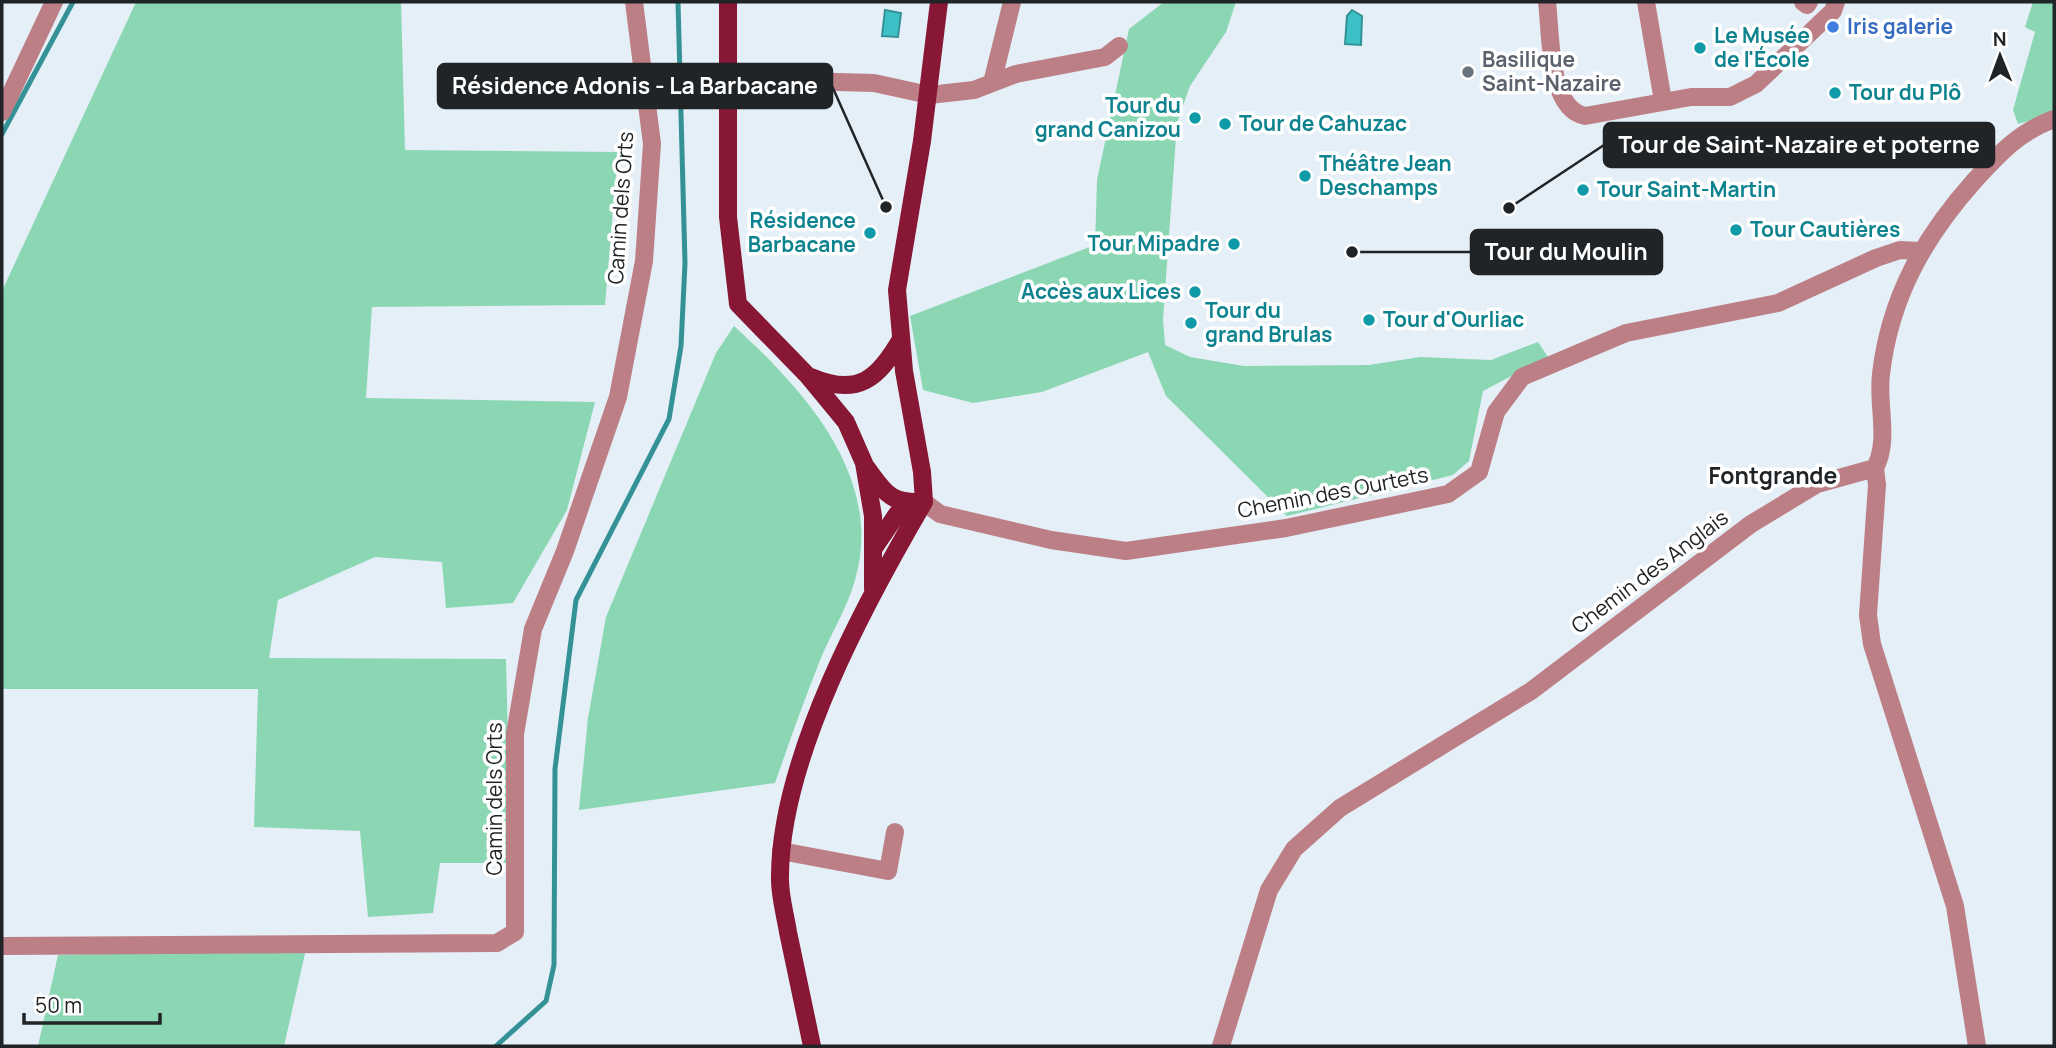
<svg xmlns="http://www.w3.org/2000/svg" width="2056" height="1048" viewBox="0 0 2056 1048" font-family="Manrope,sans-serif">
<rect width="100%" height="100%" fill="#e5eff7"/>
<path fill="#8cd7b3" d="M 136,2 L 401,2 L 405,150 L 618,152 L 605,305 L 372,307 L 366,398 L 595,402 L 567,510 L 513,603 L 446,608 L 442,562 L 375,557 L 278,600 L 269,658 L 506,659 L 511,863 L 440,863 L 433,913 L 368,917 L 360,831 L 254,827 L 258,689 L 2,689 L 2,291 Z
M 1164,2 L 1236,2 L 1226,32 L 1190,86 L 1177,123 L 1163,320 L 1165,345 L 1190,357 L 1244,366 L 1369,365 L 1420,357 L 1491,360 L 1538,342 L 1548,357 L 1483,391 L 1469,461 L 1453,475 L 1287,516 L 1166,396 L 1148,352 L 1042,392 L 973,403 L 923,390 L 910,316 L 1095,245 L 1097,180 L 1129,29 Z
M 2033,2 L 2054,2 L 2054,114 L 2018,124 L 2013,110 L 2035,32 L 2025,27 Z
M 734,326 C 803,389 885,477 855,580 C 847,609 830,635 819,663 C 803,703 789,743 775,783 L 579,810 L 588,718 L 606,617 L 716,353 Z
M 306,949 L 284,1046 L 38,1046 L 58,955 Z"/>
<path fill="#3dc1c7" stroke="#349297" stroke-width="2" d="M 885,10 L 901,13 L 898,37 L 882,36 Z
M 1352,10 L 1362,16 L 1361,45 L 1345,44 L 1347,16 Z"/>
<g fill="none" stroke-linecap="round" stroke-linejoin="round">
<path stroke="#349297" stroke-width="5" d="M 2,134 L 73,2
M 496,1046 L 546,1001 L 554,965 L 555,769 L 576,600 L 669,419 L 681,346 L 685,263 L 678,2"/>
<path stroke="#bd7f86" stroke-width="18" d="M 1547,2 C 1551,33 1548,109 1585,116 L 1691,97 L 1730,97 L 1756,84 L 1833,11 L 1836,2
M 1646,2 L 1663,101
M 1803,2 L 1807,5 L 1809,2
M 730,79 L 874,83 L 929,95 L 974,90 L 1016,74 L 1105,57 L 1119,46
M 992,83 L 1012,2
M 2,112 L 54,2
M 1875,468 L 1877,485 L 1868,615 L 1872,644 L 1955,906 L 1977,1046
M 924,502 L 940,514 L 1051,540 L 1126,551 L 1286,528 L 1448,494 L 1479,472 L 1496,412 L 1522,377 L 1626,333 L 1778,303 L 1876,258 L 1900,250 L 1920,251
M 781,851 L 888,871 L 895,832
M 2,946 L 497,943 L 515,932 L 515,734 L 533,629 L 565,551 L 618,397 L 644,261 L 652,144 L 634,2
M 1221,1046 L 1269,890 L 1294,849 L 1340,808 L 1531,691 L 1751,524 L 1817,484 L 1875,468 C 1890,440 1877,405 1881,374 C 1890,297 1924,237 1975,180 C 2000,153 2019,132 2054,119"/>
<path stroke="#871734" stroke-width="18" d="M 728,2 L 728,217 L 738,304 L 808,376 L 846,422 L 864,463 L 873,516 L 873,589
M 811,377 C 858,397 878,379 901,339
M 866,467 C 885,492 889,504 924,502
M 924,502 L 922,472 L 904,371 L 897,290 L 922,141 L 939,2
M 874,548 L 897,514 L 917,505
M 812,1046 C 804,1008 796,970 788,932 C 785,913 779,894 780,875 C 781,757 865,603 924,502"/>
</g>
<circle fill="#3f7fe0" stroke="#fff" stroke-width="2.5" cx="1833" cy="27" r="7"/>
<g fill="#0f9aa8" stroke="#fff" stroke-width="2.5">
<circle cx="1700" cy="48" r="7"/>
<circle cx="1835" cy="93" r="7"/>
<circle cx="1195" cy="118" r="7"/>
<circle cx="1225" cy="124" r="7"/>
<circle cx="1305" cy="176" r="7"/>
<circle cx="1583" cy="190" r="7"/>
<circle cx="1736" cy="230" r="7"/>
<circle cx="870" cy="233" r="7"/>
<circle cx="1234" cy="244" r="7"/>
<circle cx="1195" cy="292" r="7"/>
<circle cx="1369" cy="320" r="7"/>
<circle cx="1191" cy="323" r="7"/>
</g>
<circle fill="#6b7280" stroke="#fff" stroke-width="2.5" cx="1468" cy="72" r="7"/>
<g text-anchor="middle" stroke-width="7" stroke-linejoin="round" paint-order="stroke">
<g font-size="21" font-weight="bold" fill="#366cbe" stroke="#fff" text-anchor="start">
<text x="1847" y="34">Iris galerie</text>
</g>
<g font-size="21" font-weight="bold" fill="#0d838f" stroke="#fff" text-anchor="start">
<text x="1714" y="43">Le Musée<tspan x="1714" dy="24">de l'École</tspan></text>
<text x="1849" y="100">Tour du Plô</text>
<text x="1181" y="113" text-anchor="end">Tour du<tspan x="1181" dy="24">grand Canizou</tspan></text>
<text x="1239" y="131">Tour de Cahuzac</text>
<text x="1319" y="171">Théâtre Jean<tspan x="1319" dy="24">Deschamps</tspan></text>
<text x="1597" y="197">Tour Saint-Martin</text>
<text x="856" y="228" text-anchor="end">Résidence<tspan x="856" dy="24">Barbacane</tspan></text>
<text x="1750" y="237">Tour Cautières</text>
<text x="1220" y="251" text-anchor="end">Tour Mipadre</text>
<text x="1181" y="299" text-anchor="end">Accès aux Lices</text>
<text x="1205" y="318">Tour du<tspan x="1205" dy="24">grand Brulas</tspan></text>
<text x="1383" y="327">Tour d'Ourliac</text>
</g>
<g font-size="21" font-weight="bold" fill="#5b616d" stroke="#fff" text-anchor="start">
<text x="1482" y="67">Basilique<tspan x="1482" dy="24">Saint-Nazaire</tspan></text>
</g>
<g font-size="21" fill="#202427" stroke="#fff">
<text transform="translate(621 208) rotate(-86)" y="7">Camin dels Orts</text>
<text transform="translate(1333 493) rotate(-11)" y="7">Chemin des Ourtets</text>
<text transform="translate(1650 572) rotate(-37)" y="7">Chemin des Anglais</text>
<text transform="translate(495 799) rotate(-90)" y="7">Camin dels Orts</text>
</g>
<g font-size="23" font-weight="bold" fill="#202427" stroke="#fff">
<text x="1773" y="484">Fontgrande</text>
</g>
</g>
<path fill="none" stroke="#202427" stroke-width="2.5" d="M886 207L832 86M1509 208L1604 145M1352 252L1471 252"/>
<g fill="#202427" stroke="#fff" stroke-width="2.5">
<circle cx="886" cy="207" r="7"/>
<circle cx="1509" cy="208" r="7"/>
<circle cx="1352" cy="252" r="7"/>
</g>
<g fill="#202427" stroke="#202427" stroke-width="2.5">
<rect x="438" y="64" width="394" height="44" rx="7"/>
<rect x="1604" y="123" width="390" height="44" rx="7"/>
<rect x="1471" y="230" width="191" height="44" rx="7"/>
</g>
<g font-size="23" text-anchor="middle" font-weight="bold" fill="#fff">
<text x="635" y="94">Résidence Adonis - La Barbacane</text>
<text x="1799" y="153">Tour de Saint-Nazaire et poterne</text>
<text x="1566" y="260">Tour du Moulin</text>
</g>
<rect width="2056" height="1048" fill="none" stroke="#202427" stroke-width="7"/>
<g transform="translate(2000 56) rotate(359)" stroke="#ffffff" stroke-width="5" paint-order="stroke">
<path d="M0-5L12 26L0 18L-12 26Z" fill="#202427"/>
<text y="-10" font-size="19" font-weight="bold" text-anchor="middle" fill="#202427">N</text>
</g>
<path d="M24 1013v10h136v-10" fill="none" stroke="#202427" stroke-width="3.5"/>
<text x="35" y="1013" font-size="21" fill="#202427" stroke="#ffffff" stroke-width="5" paint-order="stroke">50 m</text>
</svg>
